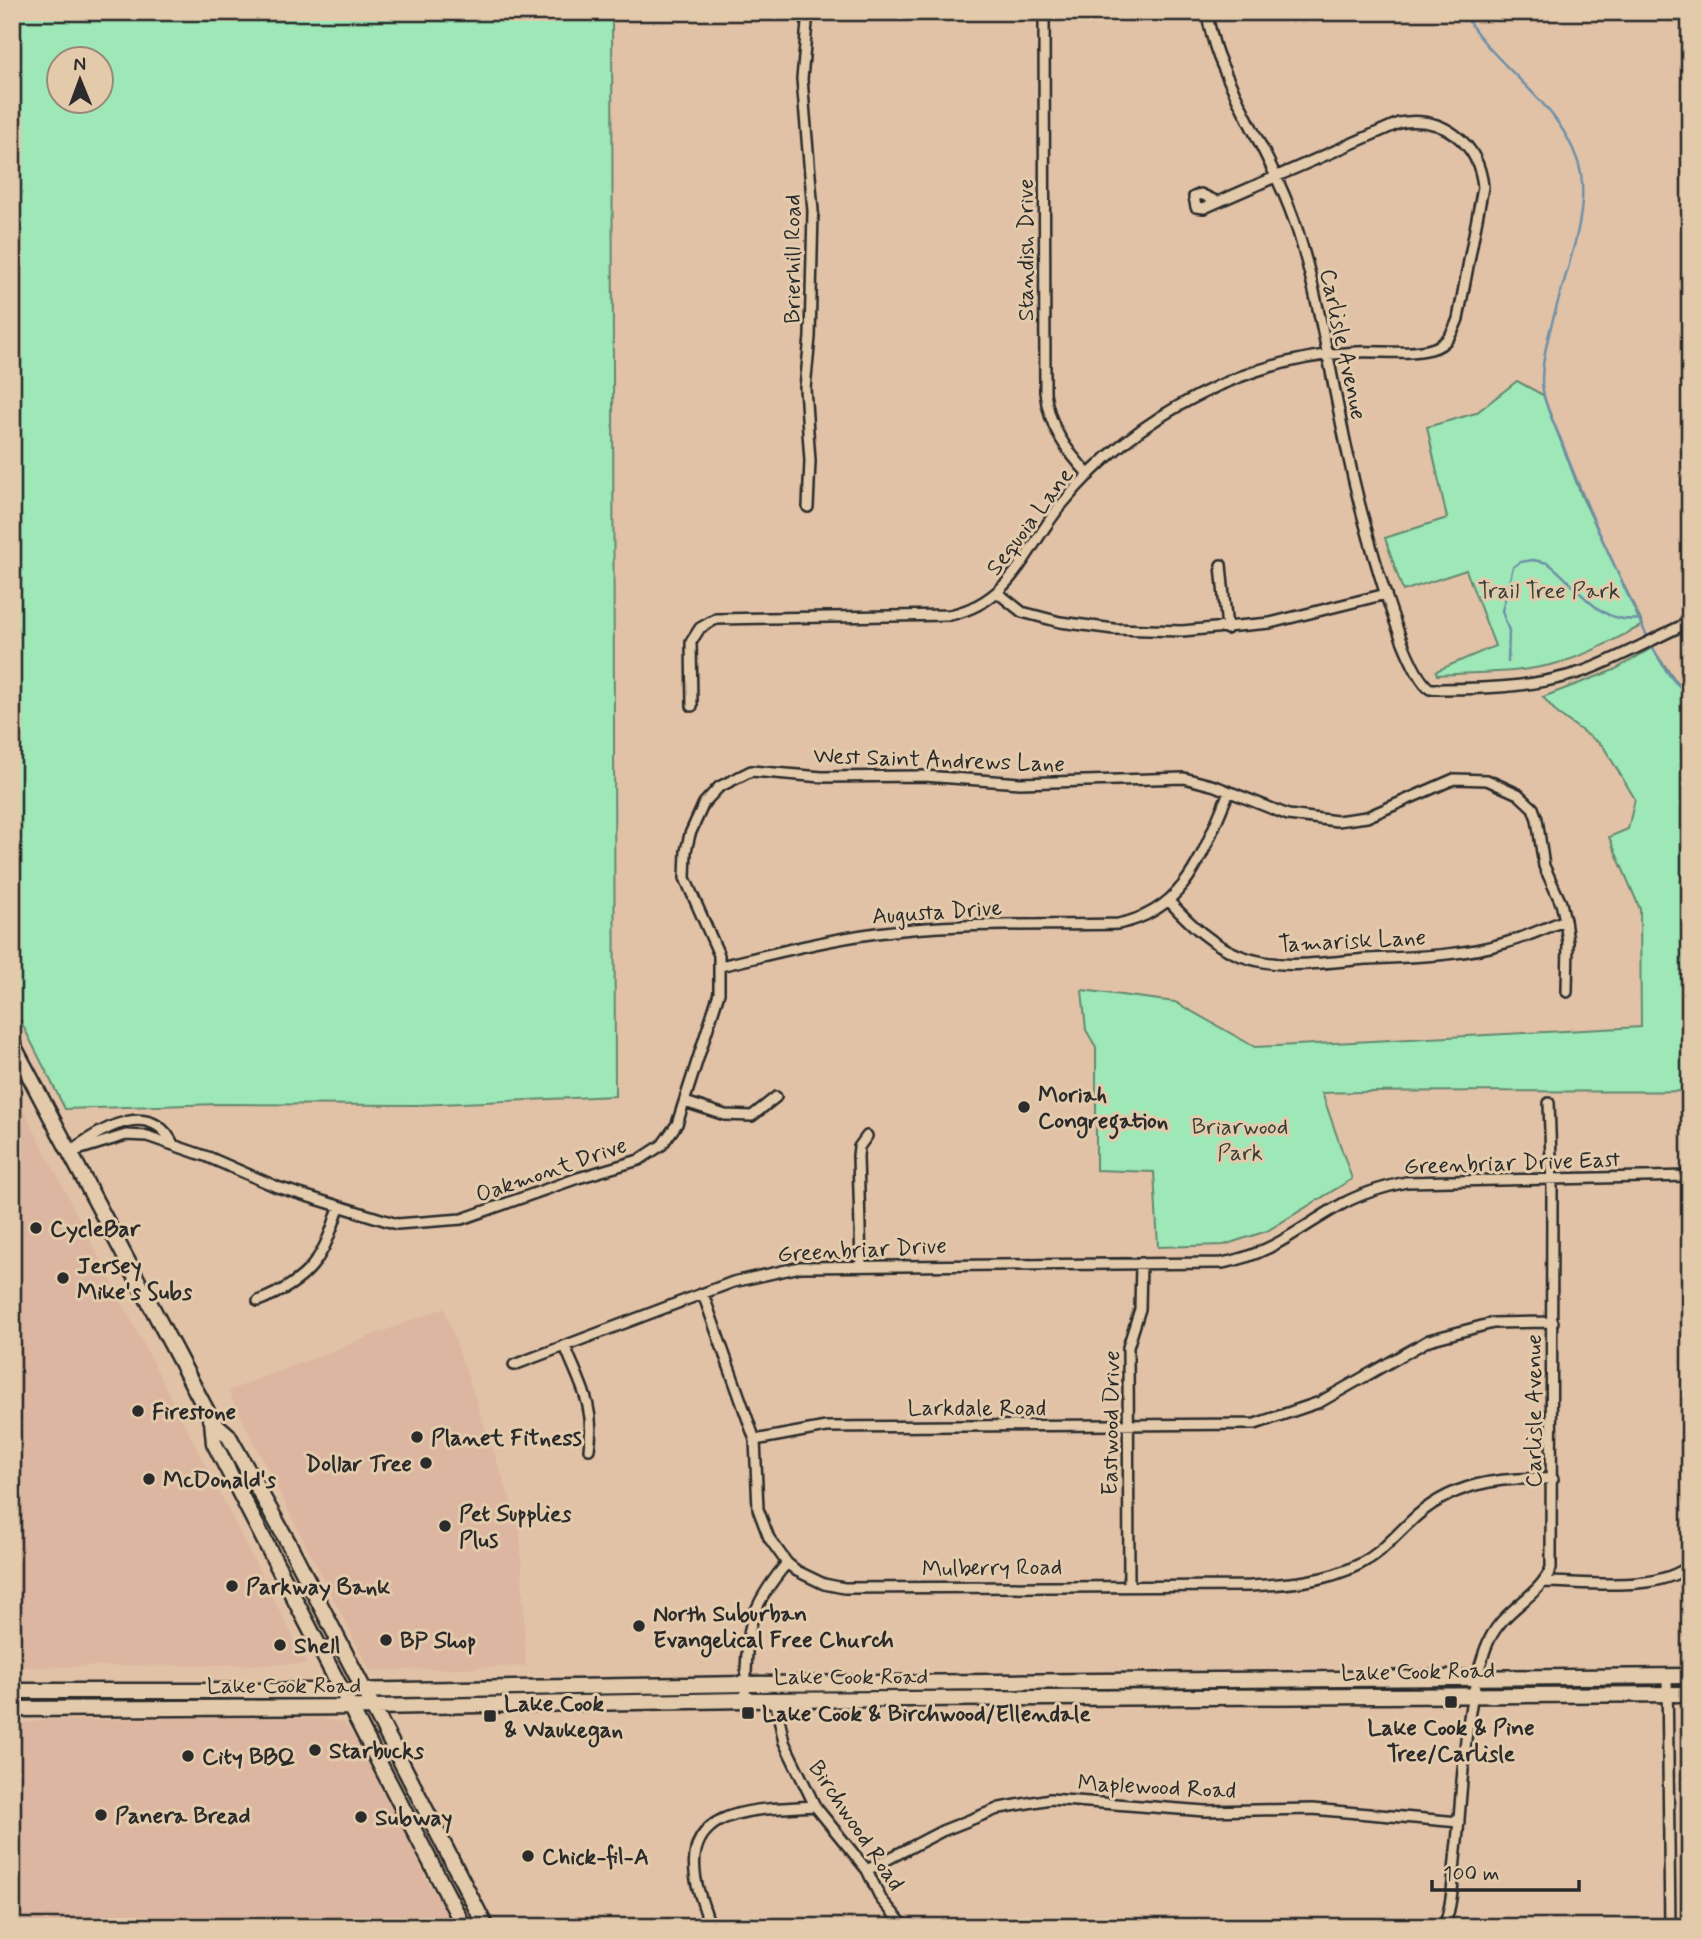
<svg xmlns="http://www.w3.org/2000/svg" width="1702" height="1939" viewBox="0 0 1702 1939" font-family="Mynerve,sans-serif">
<rect width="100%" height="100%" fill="#e1c2a7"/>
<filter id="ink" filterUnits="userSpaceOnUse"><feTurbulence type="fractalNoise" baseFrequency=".0143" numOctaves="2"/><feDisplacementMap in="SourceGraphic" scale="14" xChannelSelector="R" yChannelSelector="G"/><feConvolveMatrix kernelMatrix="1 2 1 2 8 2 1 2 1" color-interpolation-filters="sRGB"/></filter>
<g filter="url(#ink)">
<path fill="#dcb6a0" d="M 12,1087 L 307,1664 L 12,1667 Z
M 444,1308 L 520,1528 L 526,1666 L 370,1671 L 228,1391 Z
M 326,1717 L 326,1720 L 343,1722 L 352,1732 L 405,1831 L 427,1881 L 455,1927 L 12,1927 L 12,1725 L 45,1720 Z"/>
<path fill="#9ee7b6" stroke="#648970" stroke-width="2" fill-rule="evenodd" d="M 12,12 L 612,12 L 615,1096 L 417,1105 L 219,1104 L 65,1109 L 12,1004 ZM 60,60 L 102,60 L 102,102 L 60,102 Z
M 1517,381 L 1543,395 L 1582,497 L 1643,625 C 1615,639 1588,655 1558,663 C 1519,674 1477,672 1437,675 L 1436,671 L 1495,646 L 1466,570 L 1403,591 L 1385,538 L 1447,518 L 1427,427 L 1476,413 Z
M 1652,648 L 1682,689 L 1690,693 L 1690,1091 C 1567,1093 1445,1089 1322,1093 L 1352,1179 L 1267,1231 L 1224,1245 L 1158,1247 L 1154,1172 L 1096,1170 L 1096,1047 L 1086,1030 L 1082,990 L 1175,1002 L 1255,1047 L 1641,1027 L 1640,909 L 1609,837 L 1628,829 L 1635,799 L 1603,746 L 1557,713 L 1543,697 L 1614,670 Z"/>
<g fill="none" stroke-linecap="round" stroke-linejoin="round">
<path stroke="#6e90a8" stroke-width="2.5" d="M 1463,12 C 1495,69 1557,98 1578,162 C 1598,221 1543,315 1542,380 C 1542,400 1553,421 1561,440 C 1580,492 1603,541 1626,591 C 1639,619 1652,650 1670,676 C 1675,683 1682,689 1690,693
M 1508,662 L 1509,631 L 1502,611 L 1513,567 L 1520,562 L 1533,560 L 1548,563 C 1578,585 1597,625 1639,619"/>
<g stroke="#2b2b2b" stroke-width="14">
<path id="minor" d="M 1044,12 L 1045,392 C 1049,427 1066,450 1089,475
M 1206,12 C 1210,27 1213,44 1219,58 C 1243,117 1279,172 1298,232 C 1327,326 1337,423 1363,517 C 1372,550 1405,672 1430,689 C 1481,689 1531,688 1581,672 C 1618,659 1654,638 1690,622
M 808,507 L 810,461 L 805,388 L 810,337 L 813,211 L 802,79 L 808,12
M 1221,565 L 1227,629
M 998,593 L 1022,612 L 1060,622 L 1114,629 L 1182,631 L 1270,623 L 1386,594
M 692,706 L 691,642 L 700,628 L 716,619 L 950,615 C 1014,601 1025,548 1063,503 C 1100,458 1147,421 1199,395 C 1250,369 1300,355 1357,352 C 1381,351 1408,355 1431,349 C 1447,345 1453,332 1458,319 L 1483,187 C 1479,143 1443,115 1399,123 L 1204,208 L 1196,207 L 1194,197 L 1201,194 L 1218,202
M 1169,901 C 1190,924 1212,945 1241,956 C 1282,971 1325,962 1368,959 C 1414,957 1461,956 1505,943 C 1526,937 1546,928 1565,920
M 720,966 C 772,954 824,940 877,933 C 957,922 1038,926 1118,924 C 1189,910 1203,850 1229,792
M 685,1102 L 725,1115 L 752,1116 L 776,1097
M 76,1147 C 105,1127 151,1100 173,1144
M 68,1153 L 126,1135 L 147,1136 L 208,1157 L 277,1187 L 397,1224 L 462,1219 L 578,1178 L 639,1160 L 662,1145 L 677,1124 L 719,993 L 719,955 L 685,878 L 686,851 L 690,834 L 704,803 L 719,787 L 751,771 L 822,777 L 924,776 L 1020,783 L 1184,778 L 1215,786 L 1288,815 L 1337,821 L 1367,817 L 1454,779 L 1487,780 L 1518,794 L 1533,808 L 1537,819 L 1544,866 L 1561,903 L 1565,920 L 1568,943 L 1567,992
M 861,1265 L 858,1156 L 859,1147 L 867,1136
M 703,1294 L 755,1440 L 758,1509 L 769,1538 L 787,1563 L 797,1571 L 824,1584 L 844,1588 L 1250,1586 C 1288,1584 1326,1582 1360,1564 C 1380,1554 1393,1538 1409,1523 C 1449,1483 1500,1476 1553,1479
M 258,1301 C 310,1281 323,1259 339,1207
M 565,1346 C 580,1384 596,1407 589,1449
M 514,1365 L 733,1282 L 800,1267 L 1222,1263 C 1271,1255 1302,1226 1344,1203 C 1363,1193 1384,1187 1406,1182 L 1690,1176
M 755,1440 L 826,1427 L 1255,1424 L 1320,1402 L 1429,1340 L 1493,1323 L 1553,1322
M 1544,1582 C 1585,1582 1658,1593 1690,1565
M 1129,1585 L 1128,1347 L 1140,1309 L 1141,1263
M 1667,1675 L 1670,1927
M 775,1699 L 784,1742 L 815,1806 L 867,1870 L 881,1899 L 905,1927
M 745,1700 C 748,1634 743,1615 787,1563
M 867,1870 L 942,1831 L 1000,1808 L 1050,1799 L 1205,1811 L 1312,1809 L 1459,1822
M 710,1927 C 706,1911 699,1896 696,1880 C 682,1803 765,1810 815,1806
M 1444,1927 C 1454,1899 1453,1871 1457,1842 C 1463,1779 1464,1710 1485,1650 C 1500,1607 1537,1601 1551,1568 L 1552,1188 L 1549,1103"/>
</g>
<g stroke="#2b2b2b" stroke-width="19">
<path id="primary" d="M 12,1043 L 212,1421 L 228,1435 L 289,1544 L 486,1927
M 212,1421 L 214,1443 L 464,1927
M 12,1691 L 342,1691 L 746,1684 L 1690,1676
M 12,1709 L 374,1707 L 745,1700 L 1690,1694"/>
</g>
<use href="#minor" stroke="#e2caab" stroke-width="9"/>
<use href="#primary" stroke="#e2caab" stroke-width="14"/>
</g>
</g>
<g fill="#2b2b2b" stroke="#e2caab" stroke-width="2.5">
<circle cx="1024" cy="1107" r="7"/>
<circle cx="36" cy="1228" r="7"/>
<circle cx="63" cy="1278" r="7"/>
<circle cx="138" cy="1411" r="7"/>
<circle cx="417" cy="1437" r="7"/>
<circle cx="426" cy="1463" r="7"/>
<circle cx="149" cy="1479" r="7"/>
<circle cx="445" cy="1526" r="7"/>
<circle cx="232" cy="1586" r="7"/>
<circle cx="639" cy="1626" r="7"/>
<circle cx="386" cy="1640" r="7"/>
<circle cx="280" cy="1645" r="7"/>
<rect x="1444" y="1695" width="14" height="14" rx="3.5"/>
<rect x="741" y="1706" width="14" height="14" rx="3.5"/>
<rect x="483" y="1709" width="14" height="14" rx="3.5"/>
<circle cx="315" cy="1750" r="7"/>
<circle cx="188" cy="1756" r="7"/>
<circle cx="101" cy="1815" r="7"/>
<circle cx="361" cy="1817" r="7"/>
<circle cx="528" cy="1856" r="7"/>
</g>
<g text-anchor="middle" stroke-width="6" stroke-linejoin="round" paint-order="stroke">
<g font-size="23" fill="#2b2b2b" stroke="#e2caab">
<text transform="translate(1025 250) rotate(-90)" y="8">Standish Drive</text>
<text transform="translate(792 259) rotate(-90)" y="8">Brierhill Road</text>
<text transform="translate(1344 344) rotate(78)" y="8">Carlisle Avenue</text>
<text transform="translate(1029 521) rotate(-53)" y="8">Sequoia Lane</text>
<text transform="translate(939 759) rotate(2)" y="8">West Saint Andrews Lane</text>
<text transform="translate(937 911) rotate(-4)" y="8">Augusta Drive</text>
<text transform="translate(1352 940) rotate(-3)" y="8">Tamarisk Lane</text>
<text transform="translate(1512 1162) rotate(-2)" y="8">Greenbriar Drive East</text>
<text transform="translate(551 1169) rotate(-19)" y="8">Oakmont Drive</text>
<text transform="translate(862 1249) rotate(-3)" y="8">Greenbriar Drive</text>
<text x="977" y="1415">Larkdale Road</text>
<text transform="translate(1533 1411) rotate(-90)" y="8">Carlisle Avenue</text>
<text transform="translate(1110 1423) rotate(-89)" y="8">Eastwood Drive</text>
<text transform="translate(992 1567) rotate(-1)" y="8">Mulberry Road</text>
<text transform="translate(1418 1671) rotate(-1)" y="8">Lake Cook Road</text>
<text x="851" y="1684">Lake Cook Road</text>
<text x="284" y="1693">Lake Cook Road</text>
<text transform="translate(1157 1786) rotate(3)" y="8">Maplewood Road</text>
<text transform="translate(857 1825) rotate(56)" y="8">Birchwood Road</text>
</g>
<g font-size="23" fill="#363e39" stroke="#e2caab">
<text x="1549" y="598">Trail Tree Park</text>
<text x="1240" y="1134">Briarwood<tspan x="1240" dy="26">Park</tspan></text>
</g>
<g font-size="23" font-weight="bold" fill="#2b2b2b" stroke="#e2caab" text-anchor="start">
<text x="1038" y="1102">Moriah<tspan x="1038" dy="26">Congregation</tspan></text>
<text x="50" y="1236">CycleBar</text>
<text x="77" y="1273">Jersey<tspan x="77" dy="26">Mike's Subs</tspan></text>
<text x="152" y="1419">Firestone</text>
<text x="431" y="1445">Planet Fitness</text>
<text x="412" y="1471" text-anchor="end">Dollar Tree</text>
<text x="163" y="1487">McDonald's</text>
<text x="459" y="1521">Pet Supplies<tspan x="459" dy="26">Plus</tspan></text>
<text x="246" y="1594">Parkway Bank</text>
<text x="653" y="1621">North Suburban<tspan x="653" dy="26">Evangelical Free Church</tspan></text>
<text x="400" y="1648">BP Shop</text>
<text x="294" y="1653">Shell</text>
<text x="504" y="1711">Lake Cook<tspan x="504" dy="26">&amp; Waukegan</tspan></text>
<text x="762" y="1721">Lake Cook &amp; Birchwood/Ellendale</text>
<text x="1451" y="1735" text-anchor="middle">Lake Cook &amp; Pine<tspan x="1451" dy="26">Tree/Carlisle</tspan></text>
<text x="329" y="1758">Starbucks</text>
<text x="202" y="1764">City BBQ</text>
<text x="115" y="1823">Panera Bread</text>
<text x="375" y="1825">Subway</text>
<text x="542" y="1864">Chick-fil-A</text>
</g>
</g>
<rect width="1702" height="1939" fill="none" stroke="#e2caab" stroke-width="42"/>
<rect x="21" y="21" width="1660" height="1897" fill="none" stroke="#2b2b2b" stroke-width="2.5" filter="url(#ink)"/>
<g transform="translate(80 80) rotate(359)"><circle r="33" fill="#e2caab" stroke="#998a78" stroke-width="2"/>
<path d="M0-5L12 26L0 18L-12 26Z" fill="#2b2b2b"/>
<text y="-10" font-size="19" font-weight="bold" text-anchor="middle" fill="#2b2b2b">N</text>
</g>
<path d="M1432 1880v10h147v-10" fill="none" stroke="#2b2b2b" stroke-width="3.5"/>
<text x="1443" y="1880" font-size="21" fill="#2b2b2b" stroke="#e2caab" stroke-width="5" paint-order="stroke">100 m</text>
</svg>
